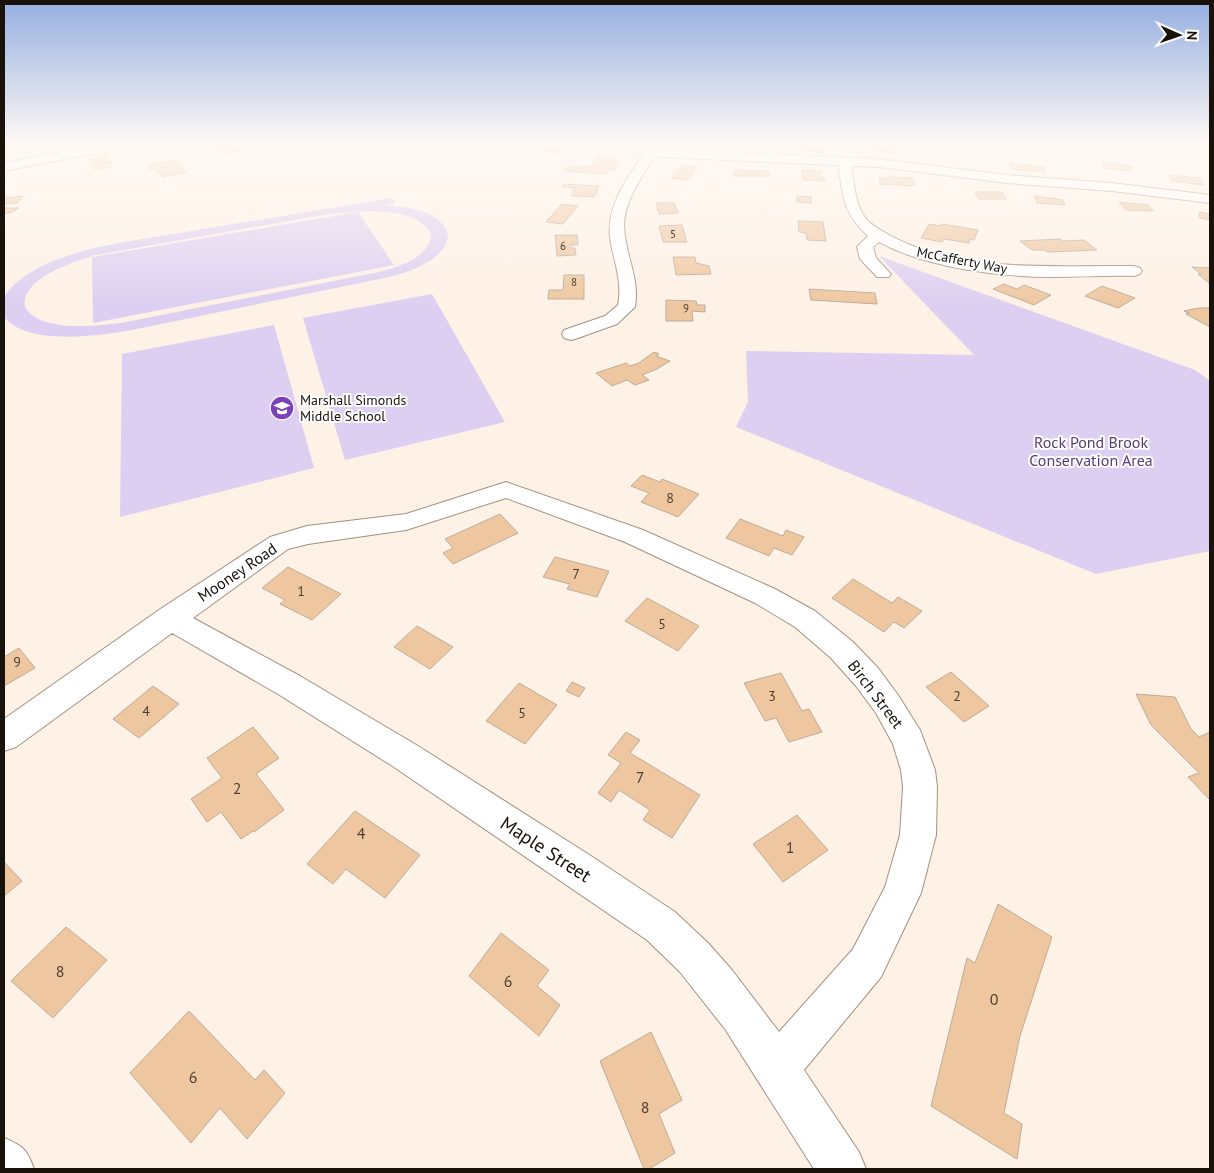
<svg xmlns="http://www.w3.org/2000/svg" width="1214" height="1173" viewBox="0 0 1214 1173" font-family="'PT Sans',sans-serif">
<rect width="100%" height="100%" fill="#fef1e6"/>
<path fill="#dccff1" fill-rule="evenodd" d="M 392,198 L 396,203 L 385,205 C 405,207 444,210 448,236 C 445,259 414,270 394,276 L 132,330 C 99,336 27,346 4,317 L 4,297 C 25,264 82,250 118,243 ZM 370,211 C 390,212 421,213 431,234 C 431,258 397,267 379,272 L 121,323 C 96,326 40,333 25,307 C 19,279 75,261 96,255 L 329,214 Z
M 358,212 L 394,265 L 93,323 L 92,257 Z
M 879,256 L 1195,370 L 1210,381 L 1210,551 L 1096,574 L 736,427 L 748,402 L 746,351 L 974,355 Z
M 432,294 L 505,422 L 345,460 L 303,318 Z
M 274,325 L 314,468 L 120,517 L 122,354 Z"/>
<path fill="#eec7a0" stroke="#beab98" d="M 238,143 L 243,151 L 221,154 L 212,144 Z
M 671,143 L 700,143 L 696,148 L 670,145 Z
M 724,143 L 733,143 L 755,144 L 754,150 L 723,147 Z
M 790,143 L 804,144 L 803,145 L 827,148 L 824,153 L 778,148 L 781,144 Z
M 859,145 L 875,147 L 875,145 L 897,147 L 895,153 L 857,149 Z
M 546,146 L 565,150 L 556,154 L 537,149 Z
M 108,156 L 112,163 L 104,164 L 106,167 L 112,167 L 95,170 L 90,159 Z
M 599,156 L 615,157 L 612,161 L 620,162 L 615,170 L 609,169 L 606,174 L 564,171 L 568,166 L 591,167 Z
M 174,160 L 186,172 L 162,177 L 156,171 L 168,169 L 166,167 L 151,170 L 147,165 Z
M 1102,162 L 1132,166 L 1133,168 L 1129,168 L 1130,171 L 1103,168 Z
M 1010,163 L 1045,167 L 1045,172 L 1011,169 Z
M 682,165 L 697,167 L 689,180 L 671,178 Z
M 734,170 L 769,171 L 770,176 L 734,176 Z
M 802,170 L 820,171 L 821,178 L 824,178 L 825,181 L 803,180 Z
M 1169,175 L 1201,178 L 1204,185 L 1172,181 Z
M 888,177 L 913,178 L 915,186 L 880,184 L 879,178 L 889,178 Z
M 564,184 L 599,186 L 594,197 L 571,196 L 575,188 L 562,187 Z
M 975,192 L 1002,192 L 1006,199 L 979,199 Z
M 23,196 L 17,203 L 4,204 L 4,198 Z
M 797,196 L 811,197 L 811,203 L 797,202 Z
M 1035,196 L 1063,200 L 1065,205 L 1037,203 Z
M 1119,202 L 1148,205 L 1154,211 L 1126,210 Z
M 656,203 L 674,203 L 678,213 L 659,214 Z
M 562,204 L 578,206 L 563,224 L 546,222 Z
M 6,208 L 19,208 L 10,213 L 4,213 L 4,209 Z
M 1199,212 L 1210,214 L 1210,220 L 1200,218 Z
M 798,221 L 823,222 L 826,241 L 807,240 L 806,233 L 799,232 Z
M 929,224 L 941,226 L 942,224 L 978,230 L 974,240 L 970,239 L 969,243 L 944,239 L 942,242 L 921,238 Z
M 682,225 L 687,242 L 663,242 L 659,226 Z
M 555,235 L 577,235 L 578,245 L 570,245 L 571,248 L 575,248 L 576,255 L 557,256 Z
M 1060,239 L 1063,241 L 1084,240 L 1097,250 L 1048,252 L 1045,250 L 1032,250 L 1020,241 Z
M 673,257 L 695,257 L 696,263 L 709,266 L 711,274 L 676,275 Z
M 1192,267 L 1210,268 L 1210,284 L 1198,274 L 1201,274 Z
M 564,275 L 584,275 L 584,299 L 548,299 L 549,290 L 563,290 Z
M 1004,284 L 1017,289 L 1024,285 L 1051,295 L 1034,305 L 993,289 Z
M 1102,286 L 1135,298 L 1118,308 L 1085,296 Z
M 809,289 L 875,293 L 877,304 L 811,300 Z
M 666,300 L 696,301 L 697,305 L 705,305 L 705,312 L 692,311 L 693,321 L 666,321 Z
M 1199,308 L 1210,308 L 1210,327 L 1186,314 L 1189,313 L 1184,311 Z
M 654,352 L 659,354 L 656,356 L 670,361 L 657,369 L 642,375 L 649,380 L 635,385 L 627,380 L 612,386 L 596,373 L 626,363 L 630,366 L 639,363 Z
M 642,475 L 660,482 L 662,479 L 699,494 L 678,517 L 641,502 L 649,493 L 631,486 Z
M 500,514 L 518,533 L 453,564 L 443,553 L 453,548 L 445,539 Z
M 740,519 L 783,536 L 786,530 L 804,537 L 792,555 L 774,548 L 769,556 L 726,538 Z
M 555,557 L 609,571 L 597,597 L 567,589 L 570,584 L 543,577 Z
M 288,567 L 341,594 L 312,620 L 280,604 L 285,600 L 262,588 Z
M 853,579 L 892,603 L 898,597 L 922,611 L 904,628 L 894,622 L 884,632 L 832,598 Z
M 647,598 L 699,626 L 678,651 L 625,621 Z
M 417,626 L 453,647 L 430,669 L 394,647 Z
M 19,648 L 35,668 L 4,686 L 4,657 Z
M 951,672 L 989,706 L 964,722 L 926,687 Z
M 781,673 L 802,711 L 809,709 L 822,732 L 789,742 L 776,718 L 765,721 L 744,683 Z
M 572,682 L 585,688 L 579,697 L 566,691 Z
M 519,683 L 557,705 L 525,744 L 486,721 Z
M 153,686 L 179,704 L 139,738 L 113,719 Z
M 1136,694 L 1175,697 L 1191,729 L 1199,737 L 1210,732 L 1210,800 L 1188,777 L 1199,773 L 1151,725 Z
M 253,727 L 279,758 L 256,774 L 284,810 L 254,832 L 253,831 L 241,839 L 221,812 L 207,822 L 191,799 L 222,778 L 207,758 Z
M 626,732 L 640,740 L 630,753 L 700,795 L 672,838 L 643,820 L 650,810 L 619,790 L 611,802 L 598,793 L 621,763 L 608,755 Z
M 355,811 L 420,855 L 385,898 L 346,869 L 333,884 L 307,864 Z
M 797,815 L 828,850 L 783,882 L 753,844 Z
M 4,862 L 22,881 L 4,896 Z
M 998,904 L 1052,937 L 1020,1036 L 1004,1113 L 1022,1124 L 1017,1159 L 931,1106 L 967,958 L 975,963 Z
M 66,927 L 107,960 L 53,1018 L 11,981 Z
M 501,933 L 549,970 L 537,986 L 560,1005 L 539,1036 L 469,976 Z
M 189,1011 L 255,1080 L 264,1070 L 285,1093 L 247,1139 L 220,1108 L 191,1143 L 130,1073 Z
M 651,1032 L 682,1100 L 659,1114 L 675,1153 L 649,1169 L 644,1169 L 600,1061 Z"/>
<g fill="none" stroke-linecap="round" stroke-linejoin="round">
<g stroke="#a3917e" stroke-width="2">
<path id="minor" d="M 651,148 L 657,152 C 644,174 624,200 624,226 C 625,255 640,278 635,307 L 617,324 L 578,338 L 571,340 L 564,338 L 562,334 L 564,330 L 605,316 L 618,305 C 623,281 613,260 610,237 C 606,205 630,174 647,149 Z
M 844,157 L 850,161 C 854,178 854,201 864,216 C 870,225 882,231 891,236 C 963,274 1056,265 1134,266 L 1140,268 L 1142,271 L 1140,274 L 1134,276 C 1107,275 1080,277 1054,277 C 999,277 927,268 879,242 L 873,247 L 876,258 L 891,274 L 889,277 L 877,277 L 860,259 L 857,247 L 868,236 C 841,211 843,195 838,161 Z
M 506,482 L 643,530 L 775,589 L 815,611 L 853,642 L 878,668 L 898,695 L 920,730 L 935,770 L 937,787 L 936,835 L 921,893 L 881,977 L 804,1070 L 859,1152 L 866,1169 L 814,1169 L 725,1029 L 680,972 L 647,940 L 394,767 L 278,694 L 172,633 L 16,747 L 4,751 L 4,719 L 159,610 L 270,537 L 307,526 L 406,514 ZM 506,498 L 625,542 L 755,603 L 795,627 L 831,658 L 856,686 L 876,713 L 893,744 L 901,770 L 903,787 L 900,835 L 885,887 L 853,949 L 779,1032 L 732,970 L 708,943 L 675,912 L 591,856 L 418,746 L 300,676 L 193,618 L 288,549 L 308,544 L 406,530 Z
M 4,1138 C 23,1146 27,1149 34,1169 L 4,1169 Z"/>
</g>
<g stroke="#a3917e" stroke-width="2">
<path id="tertiary" d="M 596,143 L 619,143 L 661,149 L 879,159 L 1007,175 L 1112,183 L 1210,195 L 1210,203 L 1112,191 L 1007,183 L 879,167 L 661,157 L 598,145 Z"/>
</g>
<g stroke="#a3917e" stroke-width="2">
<path id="secondary" d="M 117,143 L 148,143 L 142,147 L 73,157 L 4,171 L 4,163 L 73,149 Z"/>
</g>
<use href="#minor" fill="#fff" fill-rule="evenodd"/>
<use href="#tertiary" fill="#fff" fill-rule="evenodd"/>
<use href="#secondary" fill="#fff" fill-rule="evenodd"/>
</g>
<linearGradient id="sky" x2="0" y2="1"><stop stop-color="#95afe1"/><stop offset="0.47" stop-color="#fff9f4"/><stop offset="1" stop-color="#fff9f4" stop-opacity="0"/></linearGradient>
<rect width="1214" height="307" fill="url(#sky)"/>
<defs>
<g id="school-disc" transform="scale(1.25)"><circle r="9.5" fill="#7b42b8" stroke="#fff"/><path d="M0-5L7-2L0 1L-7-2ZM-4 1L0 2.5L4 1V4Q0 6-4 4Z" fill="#fff"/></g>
</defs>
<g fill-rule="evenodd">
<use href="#school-disc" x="282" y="408"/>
</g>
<g text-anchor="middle" stroke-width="4" stroke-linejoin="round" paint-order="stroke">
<g font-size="11" fill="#4e3f30">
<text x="673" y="238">5</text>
<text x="563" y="250">6</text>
<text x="574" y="286">8</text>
<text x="686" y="312">9</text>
</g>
<g font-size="14" fill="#18120b" stroke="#fff">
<text transform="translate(962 260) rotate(11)" y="5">McCafferty Way</text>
</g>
<g font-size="14" fill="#18120b" stroke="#fff" text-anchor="start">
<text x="300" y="405">Marshall Simonds<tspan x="300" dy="16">Middle School</tspan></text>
</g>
<g font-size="14" fill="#4e3f30">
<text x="670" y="503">8</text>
<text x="576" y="579">7</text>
<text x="301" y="596">1</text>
<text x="662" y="629">5</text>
<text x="17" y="667">9</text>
<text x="772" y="701">3</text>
<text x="957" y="701">2</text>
<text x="146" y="716">4</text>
<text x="522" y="718">5</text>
</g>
<g font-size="16" fill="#573d78" stroke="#fff">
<text x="1091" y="448">Rock Pond Brook<tspan x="1091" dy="18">Conservation Area</tspan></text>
</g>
<g font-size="16" fill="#18120b" stroke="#fff">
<text transform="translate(237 572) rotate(-34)" y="6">Mooney Road</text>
<text transform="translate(876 694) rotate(53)" y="6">Birch Street</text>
</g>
<g font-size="16" fill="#4e3f30">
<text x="640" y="783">7</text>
<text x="237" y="794">2</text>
<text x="361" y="839">4</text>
<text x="790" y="853">1</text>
<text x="60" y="977">8</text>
<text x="508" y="987">6</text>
<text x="994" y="1005">0</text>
<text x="193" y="1083">6</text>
<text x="645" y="1113">8</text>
</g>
<g font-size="19" fill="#18120b" stroke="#fff">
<text transform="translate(546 849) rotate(33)" y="7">Maple Street</text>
</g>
</g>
<rect width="1214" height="1173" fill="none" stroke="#18120b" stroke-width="10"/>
<g transform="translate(1179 35) rotate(92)" stroke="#ffffff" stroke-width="4" paint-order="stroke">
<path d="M0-4L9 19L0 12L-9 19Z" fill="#18120b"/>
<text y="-8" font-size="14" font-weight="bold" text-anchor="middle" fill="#18120b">N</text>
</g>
</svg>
